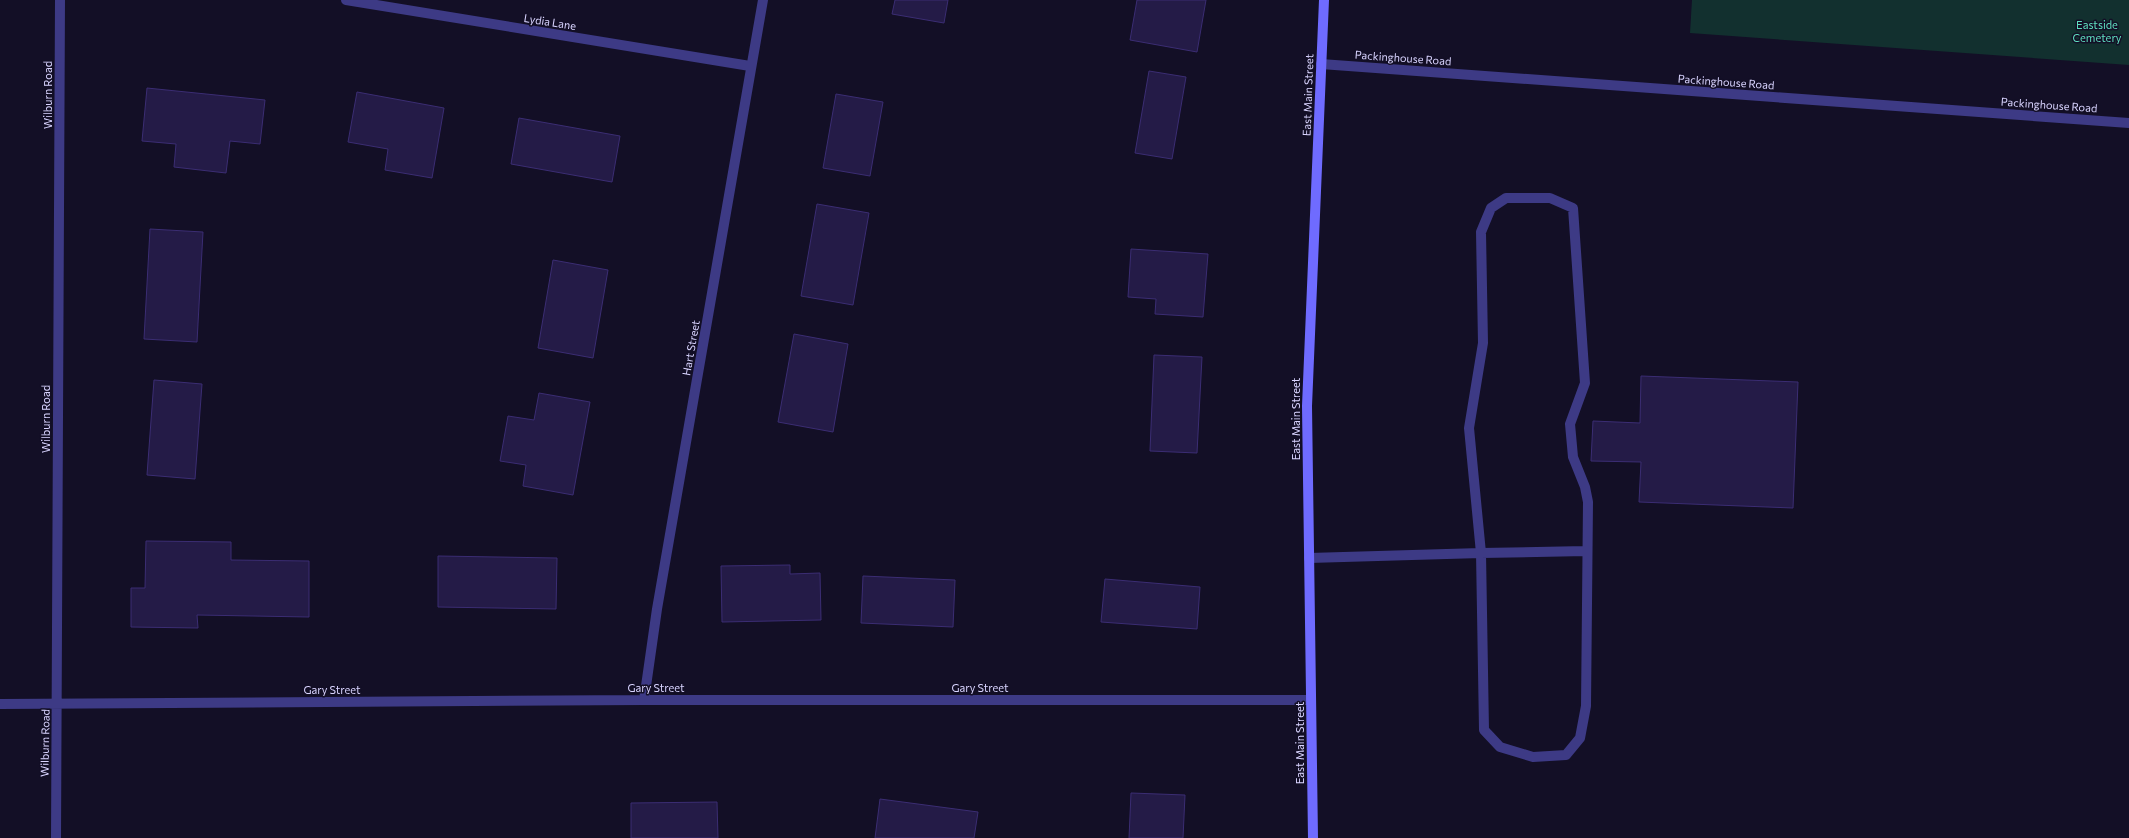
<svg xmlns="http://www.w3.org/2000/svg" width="2129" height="838" viewBox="0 0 2129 838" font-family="Commissioner,sans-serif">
<rect width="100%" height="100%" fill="#130f26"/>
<path fill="#12302f" d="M 1692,0 L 2129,0 L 2129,65 L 1690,33 Z"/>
<path fill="#241b47" stroke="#3b2d73" d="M 895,0 L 948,0 L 944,23 L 892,14 Z
M 1137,0 L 1206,0 L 1197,52 L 1130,40 Z
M 1149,71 L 1186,77 L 1172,159 L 1135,153 Z
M 147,88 L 265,100 L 260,144 L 230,141 L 226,173 L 174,167 L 176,144 L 142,141 Z
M 357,92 L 444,108 L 432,178 L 385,170 L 388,149 L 348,142 Z
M 836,94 L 883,102 L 870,176 L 823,168 Z
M 519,118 L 620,136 L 612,182 L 511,164 Z
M 817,204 L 869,213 L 853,305 L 801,296 Z
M 150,229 L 203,232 L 197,342 L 144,339 Z
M 1131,249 L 1208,254 L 1203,317 L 1155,314 L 1156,299 L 1128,297 Z
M 553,260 L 608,270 L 593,358 L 538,348 Z
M 794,334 L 848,344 L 833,432 L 778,422 Z
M 1154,355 L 1202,357 L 1197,453 L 1150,451 Z
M 1641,376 L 1798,382 L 1793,508 L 1639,502 L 1641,462 L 1591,461 L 1593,421 L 1640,423 Z
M 154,380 L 202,384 L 195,479 L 147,475 Z
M 539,393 L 590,402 L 573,495 L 523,486 L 526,465 L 500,461 L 508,416 L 534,420 Z
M 146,541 L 231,542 L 231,560 L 309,561 L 309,617 L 197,615 L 198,628 L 131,627 L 131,588 L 145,588 Z
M 438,556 L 557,558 L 556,609 L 438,607 Z
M 790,565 L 790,574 L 820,573 L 821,620 L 722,622 L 721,566 Z
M 863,576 L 955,580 L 953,627 L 861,623 Z
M 1105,579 L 1200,587 L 1197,629 L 1101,622 Z
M 1131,793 L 1185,795 L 1183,838 L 1129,838 Z
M 880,799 L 978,812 L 974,838 L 875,838 Z
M 717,802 L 718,838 L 631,838 L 631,803 Z"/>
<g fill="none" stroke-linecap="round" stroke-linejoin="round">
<path stroke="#3d3a85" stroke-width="10" d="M 1309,558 L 1481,553 L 1469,428 L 1483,343 L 1481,232 L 1491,208 L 1506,198 L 1550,198 L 1573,208 L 1585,383 L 1570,424 L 1573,457 L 1585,487 L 1588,502 L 1586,706 L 1580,738 L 1566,755 L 1533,757 L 1500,747 L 1484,730 L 1481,553 L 1586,551"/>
<path stroke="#3d3a85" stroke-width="10" d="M 346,0 L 750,66
M 1321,64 L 2129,123
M 644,700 L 657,609 L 763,0
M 0,704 L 644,700 L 1311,700
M 56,838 L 60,0"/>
<path stroke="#6f6bff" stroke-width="10" d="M 1313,838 L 1307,406 L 1324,0"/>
</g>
<g text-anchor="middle" stroke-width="3" stroke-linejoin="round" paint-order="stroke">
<g font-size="11" fill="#d9d4ff" stroke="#130f26">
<text transform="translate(550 22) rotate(9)" y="4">Lydia Lane</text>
<text transform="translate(1403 58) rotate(4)" y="4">Packinghouse Road</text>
<text transform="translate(1726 82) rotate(4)" y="4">Packinghouse Road</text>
<text transform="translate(48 95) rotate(-90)" y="4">Wilburn Road</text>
<text transform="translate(1308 95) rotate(-88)" y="4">East Main Street</text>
<text transform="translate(2049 105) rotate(4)" y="4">Packinghouse Road</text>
<text transform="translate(691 348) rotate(-80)" y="4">Hart Street</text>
<text transform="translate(46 419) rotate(-90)" y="4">Wilburn Road</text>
<text transform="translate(1296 419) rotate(-90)" y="4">East Main Street</text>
<text x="656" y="692">Gary Street</text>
<text x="980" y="692">Gary Street</text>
<text x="332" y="694">Gary Street</text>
<text transform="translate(45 743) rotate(-89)" y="4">Wilburn Road</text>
<text transform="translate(1300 743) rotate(-90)" y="4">East Main Street</text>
</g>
<g font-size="11" fill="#5fe0c0" stroke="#130f26">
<text x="2097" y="29">Eastside<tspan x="2097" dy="13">Cemetery</tspan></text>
</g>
</g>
</svg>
